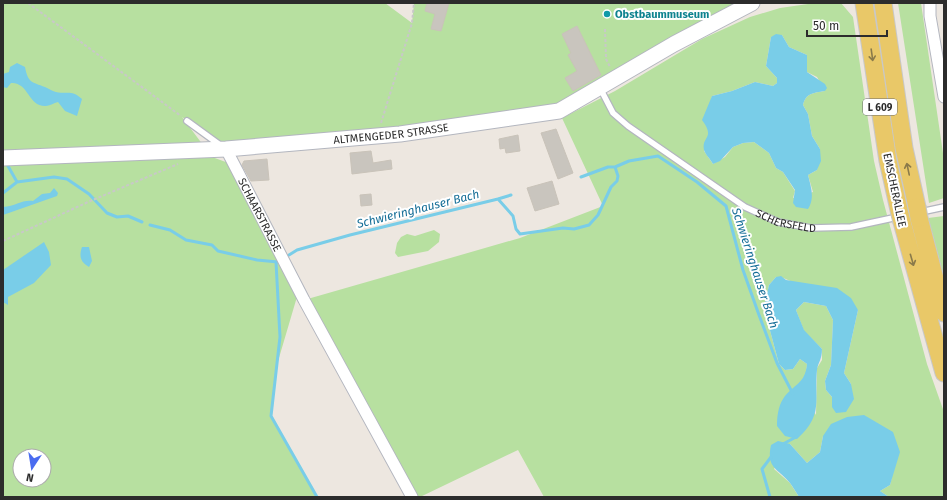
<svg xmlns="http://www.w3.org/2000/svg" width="947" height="500" viewBox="0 0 947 500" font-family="'Fira Sans',sans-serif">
<rect width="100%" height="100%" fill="#ede7e0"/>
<path fill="#b7e0a0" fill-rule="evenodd" d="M 3,3 L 385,3 L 412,23 L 414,3 L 751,3 L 568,107 L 226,149 L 182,117 L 212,157 L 234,165 L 299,290 L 276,368 L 271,416 L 317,497 L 3,497 ZM 20,456 L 44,456 L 44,480 L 20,480 Z
M 815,3 L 841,3 L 853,17 L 874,161 L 883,200 L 927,364 L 944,412 L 944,497 L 889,497 L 880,491 L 890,485 L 892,477 L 823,436 L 820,452 L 807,463 L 790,444 L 774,469 L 790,483 L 799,497 L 544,497 L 518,450 L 420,497 L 412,497 L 304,300 L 520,238 L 603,206 L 562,118 L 615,91 L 702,39 L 750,17 L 780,8 ZM 782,35 L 789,47 L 807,55 L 807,72 L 817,77 L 825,91 C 813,93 806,93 803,105 L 808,114 L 812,136 L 820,149 L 817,170 L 808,175 L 813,192 L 793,198 L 795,191 L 783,172 L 776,168 L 769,153 L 754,142 L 743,143 L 733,147 L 725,157 L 713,164 L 704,151 L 705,143 L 709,136 L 708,128 L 712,96 L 732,91 L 755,82 L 773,86 L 777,83 L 777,78 L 766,66 L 771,37 ZM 776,277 L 781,277 L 858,310 L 844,373 L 851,384 L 832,407 L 832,397 L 826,390 L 825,381 L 831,365 L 833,320 L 826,306 L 804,302 L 796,310 L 804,331 L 822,349 L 822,360 L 817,368 L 816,415 L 798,385 L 806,375 L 807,364 L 800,359 L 793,369 L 785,370 L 779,364 L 764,308 L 769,285 Z
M 898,3 L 921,3 L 944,160 L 944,198 L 929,203 Z
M 944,216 L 944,277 L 928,218 Z
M 434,230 L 440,234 L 439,242 L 428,251 L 398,257 L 395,253 L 397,243 L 401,237 L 407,234 L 415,236 Z"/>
<path fill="#79cde8" d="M 776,34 L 782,35 L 789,47 L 807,55 L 807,72 L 825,84 L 827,88 L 825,91 C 813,93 806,93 803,105 L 808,114 L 812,136 L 820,149 L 821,161 L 817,170 L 808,175 C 811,187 815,198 808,209 L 796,207 L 793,203 L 795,190 L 783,172 L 776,168 L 769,153 L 754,142 L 743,143 L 733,147 L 720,161 L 713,164 C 711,160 705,154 704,150 C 701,136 716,139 702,120 L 712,96 L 732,91 L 755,82 L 773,86 L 777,83 L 777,78 L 766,66 L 771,37 Z
M 17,63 L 25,67 C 28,83 32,82 45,87 C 48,88 50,90 53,91 C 66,96 70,88 82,99 L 77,116 L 65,111 L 58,102 C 54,103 49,106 46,106 C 28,107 29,82 11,83 L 7,88 L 3,87 L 3,74 L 9,72 L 10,67 Z
M 54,188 L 58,193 L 57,196 L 3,215 L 3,207 C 16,206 23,199 33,201 L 42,194 L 50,193 Z
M 44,242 L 49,252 L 51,265 L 34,283 L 8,297 L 8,305 L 3,302 L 3,270 Z
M 82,247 L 89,247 L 92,261 L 89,267 C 80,262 79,256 82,247 Z
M 781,276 L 786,280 L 837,288 L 851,298 L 858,310 L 844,373 L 851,384 L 854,399 L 846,412 L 836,413 L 832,407 L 832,397 L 826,390 L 825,381 L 831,365 L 833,320 L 826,306 L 804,302 L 796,310 L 804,330 L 822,349 C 822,360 818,362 817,370 C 814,400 824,415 797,439 L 785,436 L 777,426 C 777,417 778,407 783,399 C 793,384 805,385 807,364 L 800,359 L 793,369 L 785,370 L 779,364 L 764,308 L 769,285 L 776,277 Z
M 864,415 L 893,432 L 900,452 L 890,485 L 880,491 L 889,497 L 799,497 C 796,492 793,487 790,483 C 778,468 766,469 771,445 L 778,441 L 790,444 L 807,463 L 820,452 L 823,436 L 831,424 L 847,417 Z"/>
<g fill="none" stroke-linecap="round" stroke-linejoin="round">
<path stroke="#79cde8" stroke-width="3" d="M 8,166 L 17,182
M 581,177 L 608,167 L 615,167
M 3,193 L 17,182 L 54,177 L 67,179 L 89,194 L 107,213 L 117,217 L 128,216 L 142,222
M 498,199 L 511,195
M 150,225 L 170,230 L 186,240 L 212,245 L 218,251 L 257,260 L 278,262
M 289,255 L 297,250 L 350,235 L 498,199 L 513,216 L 516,229 L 520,234 L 563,228 L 574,229 L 589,225 L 598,215 L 611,187 L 617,181 L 618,176 L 615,167 L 629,161 L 658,156 L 697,182 L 726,206 L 743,270 L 759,315 L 777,363 L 793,394
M 276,262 L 280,337 L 271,416 L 317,497
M 783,444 L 796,437
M 770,497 L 762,469 L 771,457"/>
</g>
<path fill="#c9c5be" stroke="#c9c3b9" d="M 427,3 L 449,3 L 441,31 L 431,29 L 435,14 L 425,11 Z
M 577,26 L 601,75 L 573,91 L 565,78 L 577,71 L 568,55 L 571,53 L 562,34 Z
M 556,129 L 573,173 L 558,179 L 541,133 Z
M 518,135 L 520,151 L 506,153 L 505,148 L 500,149 L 499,139 Z
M 371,151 L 373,163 L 391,160 L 392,169 L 352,174 L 350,153 Z
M 267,159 L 269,180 L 251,181 L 242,165 L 244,161 Z
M 552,181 L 559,204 L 535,211 L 527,188 Z
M 371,194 L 372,205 L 361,206 L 360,195 Z"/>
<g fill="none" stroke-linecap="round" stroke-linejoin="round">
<g stroke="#b3b6bf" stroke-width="8">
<g id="lane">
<path id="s1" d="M 600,88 L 613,113 L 628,126 L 745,207 L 778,222 L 811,228 L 851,227 L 944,207"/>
<path d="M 187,121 L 220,145"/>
</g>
</g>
<g stroke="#b3b6bf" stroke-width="13">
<g id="street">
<path d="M 930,3 L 930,16 L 944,97"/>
<path id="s2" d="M 226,149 L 304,300 L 412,497"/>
</g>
</g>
<g stroke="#b3b6bf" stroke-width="17">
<g id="secondary">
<path id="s3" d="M 3,158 L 226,149 L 400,134 L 559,111 L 674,44 L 752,3"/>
</g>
</g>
<g stroke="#c8c8c8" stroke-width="19">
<path id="primary" d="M 864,3 L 888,161 L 899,210
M 883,3 L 904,148 L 917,207
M 919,218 L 944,313
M 902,222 L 944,373"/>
</g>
<path stroke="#c8c8c8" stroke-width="2" stroke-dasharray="3 2" stroke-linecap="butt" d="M 28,3 L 181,116
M 605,29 L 606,59 L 610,67
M 381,123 L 412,23 L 414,3
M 3,241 L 88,202 L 178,164"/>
<use href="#lane" stroke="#fff" stroke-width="5.5"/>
<use href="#street" stroke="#fff" stroke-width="11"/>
<use href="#secondary" stroke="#fff" stroke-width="15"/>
<use href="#primary" stroke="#e9c868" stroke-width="17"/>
<g stroke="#c8c8c8" stroke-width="19" stroke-linecap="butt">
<path id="primary-bridge" d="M 917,207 L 919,218
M 899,210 L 902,222"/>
</g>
<use href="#primary-bridge" stroke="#e9c868" stroke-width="17"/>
</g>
<defs><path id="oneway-shaft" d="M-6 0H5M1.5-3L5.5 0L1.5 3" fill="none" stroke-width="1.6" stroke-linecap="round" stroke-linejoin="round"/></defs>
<g stroke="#8a7a4a">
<use href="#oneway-shaft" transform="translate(872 55) rotate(82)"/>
<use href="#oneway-shaft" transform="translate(908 169) rotate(-102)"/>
<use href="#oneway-shaft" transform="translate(912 260) rotate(74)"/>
</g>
<circle fill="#0f9aa8" stroke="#fff" stroke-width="1.5" cx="607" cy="14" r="4"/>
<g text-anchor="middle" stroke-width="4" stroke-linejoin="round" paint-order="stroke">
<rect fill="#fff" stroke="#6b6b6b" stroke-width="1" x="863" y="99" width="34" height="16" rx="3"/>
<g font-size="10" font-weight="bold" fill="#2c2c2c">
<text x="880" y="111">L 609</text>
</g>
<g font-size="11" font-weight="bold" fill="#0d838f" stroke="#fff" text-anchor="start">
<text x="615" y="18">Obstbaummuseum</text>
</g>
<g font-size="11" fill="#2c2c2c" stroke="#fff">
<text dy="4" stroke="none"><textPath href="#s3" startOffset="389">ALTMENGEDER STRASSE</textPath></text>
<text transform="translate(895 190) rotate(78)" y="4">EMSCHERALLEE</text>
<text dy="4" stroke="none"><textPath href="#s2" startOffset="74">SCHAARSTRASSE</textPath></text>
<text dy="4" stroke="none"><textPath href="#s1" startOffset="234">SCHERSFELD</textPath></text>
</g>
<g font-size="12" font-style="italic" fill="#156e97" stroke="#fff">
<text transform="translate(418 209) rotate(-14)" y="4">Schwieringhauser Bach</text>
<text transform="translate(755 268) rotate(72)" y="4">Schwieringhauser Bach</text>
</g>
</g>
<rect width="947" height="500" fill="none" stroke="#2c2c2c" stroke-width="8"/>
<g transform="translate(32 468) rotate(192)"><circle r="19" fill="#ffffff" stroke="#ababab"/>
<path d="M0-3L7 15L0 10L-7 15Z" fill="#4a6cf0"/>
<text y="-6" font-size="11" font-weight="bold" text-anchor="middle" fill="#2c2c2c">N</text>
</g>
<path d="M807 30v6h80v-6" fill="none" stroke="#2c2c2c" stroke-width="2"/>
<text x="813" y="30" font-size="12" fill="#2c2c2c" stroke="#ffffff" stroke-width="3" paint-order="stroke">50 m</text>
</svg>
